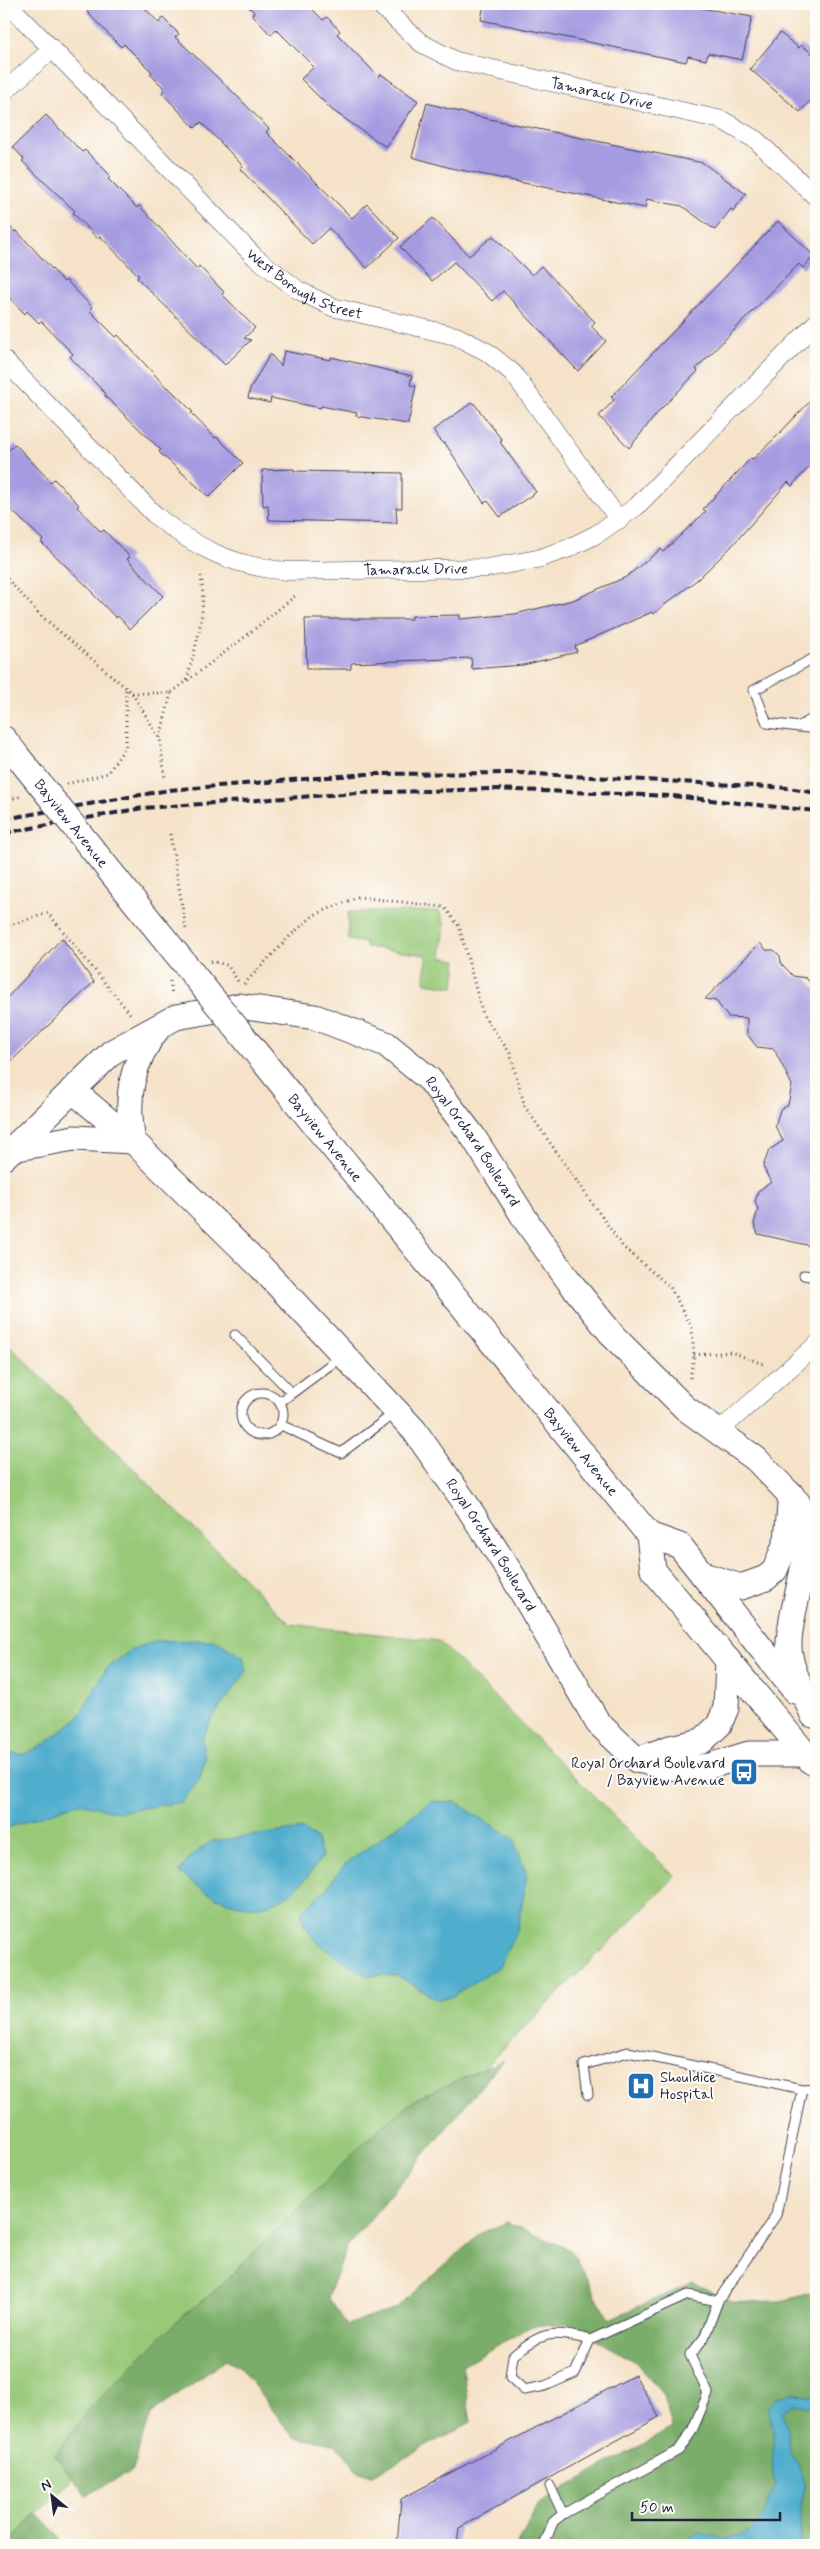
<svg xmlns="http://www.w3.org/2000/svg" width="820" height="2549" viewBox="0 0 820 2549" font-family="Mynerve,sans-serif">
<rect width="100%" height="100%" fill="#fdfcf7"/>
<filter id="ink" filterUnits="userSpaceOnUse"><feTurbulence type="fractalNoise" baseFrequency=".02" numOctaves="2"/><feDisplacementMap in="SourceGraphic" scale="10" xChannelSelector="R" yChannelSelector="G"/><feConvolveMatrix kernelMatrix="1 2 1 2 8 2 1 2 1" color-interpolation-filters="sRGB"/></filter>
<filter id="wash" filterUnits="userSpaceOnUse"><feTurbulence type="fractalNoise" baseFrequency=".0096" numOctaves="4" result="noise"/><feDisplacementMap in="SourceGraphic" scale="20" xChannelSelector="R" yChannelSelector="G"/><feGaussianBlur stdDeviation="1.12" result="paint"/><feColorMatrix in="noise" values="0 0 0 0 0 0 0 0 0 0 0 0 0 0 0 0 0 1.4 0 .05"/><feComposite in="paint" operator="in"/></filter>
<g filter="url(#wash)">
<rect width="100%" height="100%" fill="#f5e2c8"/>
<path fill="#98c979" stroke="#5d765a" d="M 439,911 L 445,924 L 441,957 L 457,960 L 454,987 L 425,983 L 426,955 L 366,947 L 366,943 L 348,940 L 348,912 Z
M 4,1340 L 290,1624 L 439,1641 L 675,1877 L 6,2545 L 4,2545 Z"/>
<path fill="#7aad69" stroke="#4e6852" d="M 503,2060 L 347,2247 L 328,2297 L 347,2325 L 396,2308 L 481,2233 L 507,2222 L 571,2250 L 609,2319 L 693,2283 L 734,2302 L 781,2301 L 816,2292 L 816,2545 L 518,2545 L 538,2503 L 672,2428 L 664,2395 L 637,2363 L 567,2323 L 532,2326 L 462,2365 L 471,2422 L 373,2475 L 360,2473 L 335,2444 L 293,2437 L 240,2367 L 226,2360 L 151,2413 L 131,2472 L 86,2495 L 55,2455 L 91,2407 L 176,2322 L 218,2288 L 379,2128 L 416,2099 Z
M 38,2514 L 66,2545 L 6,2545 Z"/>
<path fill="#4fadcd" stroke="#386884" d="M 215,1640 L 243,1657 L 246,1672 L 211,1720 L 202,1739 L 205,1758 L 200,1779 L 182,1802 L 118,1812 L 79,1803 L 4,1829 L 4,1753 L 24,1754 L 43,1745 L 79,1717 L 106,1669 L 132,1649 L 156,1641 Z
M 432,1801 L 455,1802 L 514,1839 L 527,1875 L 518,1928 L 499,1967 L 451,1997 L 438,2000 L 398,1976 L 365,1975 L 320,1945 L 304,1925 L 302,1911 L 324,1891 L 345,1864 Z
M 303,1829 L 317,1839 L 322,1857 C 294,1898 267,1919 217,1898 C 203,1892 190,1880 179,1872 L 193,1854 L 212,1841 Z
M 791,2393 L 816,2397 L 816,2408 L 794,2404 L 782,2412 L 788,2432 L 789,2451 L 799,2466 L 805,2488 L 800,2509 L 801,2545 L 677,2545 L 699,2533 L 727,2539 L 737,2537 L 749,2531 L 764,2516 L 767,2503 L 776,2485 C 769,2466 774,2457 774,2438 C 774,2427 769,2417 769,2407 L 777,2398 Z"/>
<g id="blocks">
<path fill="#a69be1" d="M 96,4 L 141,4 L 159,23 L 163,18 L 179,34 L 175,37 L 238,97 L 269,129 L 266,132 L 352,218 L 367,204 L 399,238 L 367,268 L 329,228 L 312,244 L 240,169 L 243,166 L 201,122 L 195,128 L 162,93 L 165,89 L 150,74 L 152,72 L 124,44 L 121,47 L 87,12 Z
M 246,4 L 307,4 L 323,20 L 327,17 L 340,31 L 337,34 L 379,77 L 381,74 L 418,101 L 386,147 L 332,110 L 301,79 L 314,67 L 276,29 L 271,35 L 252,15 L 254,12 Z
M 484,4 L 678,4 L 752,17 L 742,60 L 708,53 L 706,60 L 688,56 L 686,62 L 481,20 Z
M 780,33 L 799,48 L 801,45 L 816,56 L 816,95 L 800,112 L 750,69 Z
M 427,103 L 475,116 L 703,163 L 746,194 L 733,211 L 731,209 L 715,230 L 682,206 L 646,199 L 645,208 L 451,168 L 412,157 Z
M 46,115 L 82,152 L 85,150 L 111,176 L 108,179 L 137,208 L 139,205 L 197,269 L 199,266 L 224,292 L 222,294 L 255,328 L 244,338 L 251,340 L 225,365 L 137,278 L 139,276 L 100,236 L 97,238 L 73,213 L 75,211 L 22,161 L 24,159 L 13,147 Z
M 433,218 L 469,256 L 493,236 L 532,275 L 541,266 L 595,322 L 591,326 L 606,341 L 578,371 L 503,291 L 492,301 L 454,262 L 432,281 L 400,247 Z
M 4,221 L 15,232 L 16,230 L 64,282 L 66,280 L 92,307 L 89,310 L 116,337 L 118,335 L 167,388 L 168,387 L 193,412 L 191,413 L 215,438 L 217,437 L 243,463 L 209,497 L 159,452 L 161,450 L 105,396 L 106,394 L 70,357 L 73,354 L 41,321 L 39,323 L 27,311 L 25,314 L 4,292 Z
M 778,221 L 814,256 L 803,268 L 799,264 L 696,369 L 698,371 L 660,410 L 629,448 L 599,416 L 614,400 L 611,397 Z
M 284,351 L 331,360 L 331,357 L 412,376 L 410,385 L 416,386 L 408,424 L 356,416 L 357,413 L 321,406 L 321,408 L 271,398 L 270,403 L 248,398 L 250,389 L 270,354 L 281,366 Z
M 816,395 L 816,459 L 792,486 L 788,482 L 730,548 L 698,579 L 653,614 L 652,612 L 575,646 L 577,652 L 523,665 L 472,669 L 471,658 L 351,663 L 351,669 L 307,669 L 305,619 L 412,619 L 412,616 L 460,615 L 460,619 L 515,614 L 573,600 L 626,577 L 661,549 L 663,552 L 706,511 L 703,509 L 751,458 L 753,459 L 776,437 Z
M 473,402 L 502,440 L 500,442 L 536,492 L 500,517 L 488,501 L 484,503 L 445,443 L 443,444 L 433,430 Z
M 15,444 L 51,482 L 54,479 L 79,505 L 77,507 L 101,532 L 104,530 L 130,557 L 127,559 L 163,596 L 130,629 L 118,616 L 116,618 L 92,593 L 93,592 L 41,542 L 43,540 L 4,503 L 4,455 Z
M 294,469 L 294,471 L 402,473 L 402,508 L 396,508 L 397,523 L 269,520 L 268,505 L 263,506 L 262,470 Z
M 62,938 L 94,982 L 4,1068 L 4,1001 Z
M 760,943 L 766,950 L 774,950 L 780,956 L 781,963 L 793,976 L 806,978 L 816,989 L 816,1247 L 758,1234 L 754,1224 L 758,1209 L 755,1202 L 758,1191 L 771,1182 L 763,1167 L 769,1150 L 783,1141 L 775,1126 L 780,1110 L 788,1105 L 792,1085 L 774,1049 L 757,1047 L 747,1034 L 747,1018 L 728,1017 L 716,1001 L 705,999 Z
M 635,2375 L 659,2417 L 459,2528 L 457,2545 L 397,2545 L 401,2499 Z"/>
</g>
</g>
<g filter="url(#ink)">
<use href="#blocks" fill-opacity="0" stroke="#423f50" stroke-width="1"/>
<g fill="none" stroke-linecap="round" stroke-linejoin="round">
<g stroke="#423f50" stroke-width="11">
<path id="lane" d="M 816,657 L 754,690 L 767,723 L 816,729
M 798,727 L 816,717
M 804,1275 L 816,1277
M 235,1335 L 292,1393
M241 1414a21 21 0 1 1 42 0a21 21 0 1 1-42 0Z
M 280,1402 L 342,1356
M 281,1425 L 341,1453 L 396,1412
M 588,2095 L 584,2065 L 628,2052 L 802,2089 L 816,2088
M 590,2340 C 555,2330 541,2331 513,2356 L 510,2377 L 524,2390 L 545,2386 L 575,2373 L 590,2340 L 688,2295 L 718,2301 L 776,2215 L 802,2089
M 563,2514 L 679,2450 L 692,2431 L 708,2393 L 690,2355 L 704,2338 L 718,2301
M 544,2545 L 553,2522 L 563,2514 L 550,2486"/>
</g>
<g stroke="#423f50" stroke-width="19">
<g id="street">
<path id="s1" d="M 8,4 L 255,257 L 298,290 L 332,307 L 456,336 L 487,352 L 513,373 L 619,520"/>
<path id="s2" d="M 379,4 L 421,43 L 456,61 L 722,120 L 756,140 L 816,197"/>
<path d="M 4,92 L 52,49"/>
<path id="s3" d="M 4,360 L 155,515 C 195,548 235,567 287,571 L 487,568 L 537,559 L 567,549 L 597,534 L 636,507 L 816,323"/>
<path d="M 718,1432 L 816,1345"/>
</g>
</g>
<g stroke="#423f50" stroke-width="27">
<g id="secondary">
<path d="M 4,739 L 18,757"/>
<path id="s4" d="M 72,1090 L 133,1141 L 261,1267 L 414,1430 L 464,1501 L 512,1575 L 598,1723 L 637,1760 L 681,1769 L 710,1766 L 749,1754 L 806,1754"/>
<path id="s5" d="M 288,1092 L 649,1535 L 680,1546 L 795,1691"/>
<path d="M 133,1141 C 125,1097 131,1062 159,1027"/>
<path d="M 12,1149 L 74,1138 L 133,1141"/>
<path id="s6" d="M 4,1157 L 112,1052 L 176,1017 L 239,1006 L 315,1017 L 386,1044 L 430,1080 L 472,1135 L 529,1225 L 569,1281 L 614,1337 L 685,1408 L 756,1459 L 798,1503 C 820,1545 791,1598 789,1642 C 788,1668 804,1692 813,1715"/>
<path d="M 649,1535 L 653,1570 L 812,1762"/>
<path d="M 703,1575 L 741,1587 L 766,1578 L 775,1570 L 787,1540 L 791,1494"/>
<path d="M 637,1760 L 670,1748 L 702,1741 L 719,1725 L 726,1708 L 728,1660"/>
</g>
</g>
<path stroke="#423f50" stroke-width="3" stroke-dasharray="1 4" stroke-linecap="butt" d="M 4,575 L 40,615 L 132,693 L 160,739 L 165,778
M 187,680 C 196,643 207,614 201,576
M 132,693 L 171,693 L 241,640 L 295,596
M 160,738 L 171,693
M 67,784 L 108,773 L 126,746 L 126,688
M 4,801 L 22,796
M 170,834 L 186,929
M 4,927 L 48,913 L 132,1016
M 211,961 L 227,965 L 240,984
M 170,981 L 172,995
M 244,984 L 291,935 L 314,915 L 358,897 L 444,907 L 459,926 L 483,1015 L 510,1053 L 525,1107 L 623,1247 L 670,1287 L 692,1328 L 694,1355 L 690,1378
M 694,1355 L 731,1352 L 766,1365"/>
<use href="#lane" stroke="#fff" stroke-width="9"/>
<use href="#street" stroke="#fff" stroke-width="18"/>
<use href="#secondary" stroke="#fff" stroke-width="25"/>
<path stroke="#22223b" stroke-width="4" stroke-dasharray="8 4" stroke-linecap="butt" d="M 4,819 L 169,790 L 366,774 L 519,773 L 789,788 L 816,793
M 4,833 L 143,808 L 357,793 L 493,789 L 672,796 L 816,811"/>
<g stroke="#423f50" stroke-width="27" stroke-linecap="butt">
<g id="secondary-bridge">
<path id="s7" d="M 18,757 L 288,1092"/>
</g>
</g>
<use href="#secondary-bridge" stroke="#fff" stroke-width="25"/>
</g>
</g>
<defs>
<g id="bus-square" transform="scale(1.4375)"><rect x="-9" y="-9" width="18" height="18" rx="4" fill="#1f6fb2" stroke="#fdfcf7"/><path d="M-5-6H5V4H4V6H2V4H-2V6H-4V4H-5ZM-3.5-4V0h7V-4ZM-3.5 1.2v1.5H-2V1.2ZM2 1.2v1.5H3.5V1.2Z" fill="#fff"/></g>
<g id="hospital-square" transform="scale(1.4375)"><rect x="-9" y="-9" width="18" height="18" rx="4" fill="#1f6fb2" stroke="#fdfcf7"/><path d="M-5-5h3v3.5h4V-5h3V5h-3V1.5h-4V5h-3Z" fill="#fff"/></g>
</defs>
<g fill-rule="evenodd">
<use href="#bus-square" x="744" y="1772"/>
<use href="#hospital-square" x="641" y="2086"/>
</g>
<g text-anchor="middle" stroke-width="4" stroke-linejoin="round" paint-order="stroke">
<g font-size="15" fill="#22223b" stroke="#fdfcf7">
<text dy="5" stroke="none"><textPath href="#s2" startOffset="246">Tamarack Drive</textPath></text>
<text dy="5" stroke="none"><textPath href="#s1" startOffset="411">West Borough Street</textPath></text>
<text dy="5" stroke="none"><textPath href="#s3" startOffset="491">Tamarack Drive</textPath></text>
<text dy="5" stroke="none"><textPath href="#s7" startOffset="85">Bayview Avenue</textPath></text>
<text dy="5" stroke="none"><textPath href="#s5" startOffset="59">Bayview Avenue</textPath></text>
<text dy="5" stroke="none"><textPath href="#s6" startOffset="572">Royal Orchard Boulevard</textPath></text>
<text dy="5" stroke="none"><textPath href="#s5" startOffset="464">Bayview Avenue</textPath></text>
<text dy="5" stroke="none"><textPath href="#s4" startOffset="621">Royal Orchard Boulevard</textPath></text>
</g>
<g font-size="15" fill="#22223b" stroke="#fdfcf7" text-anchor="end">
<text x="725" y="1768">Royal Orchard Boulevard<tspan x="725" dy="17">/ Bayview Avenue</tspan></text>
<text x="660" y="2082" text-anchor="start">Shouldice<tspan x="660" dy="17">Hospital</tspan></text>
</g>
</g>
<rect width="820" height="2549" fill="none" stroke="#fdfcf7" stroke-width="20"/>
<g transform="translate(52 2496) rotate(331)" stroke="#fdfcf7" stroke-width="4" paint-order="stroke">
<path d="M0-4L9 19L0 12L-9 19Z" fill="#22223b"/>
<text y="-8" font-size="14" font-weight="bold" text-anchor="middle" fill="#22223b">N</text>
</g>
<path d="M632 2512v8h148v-8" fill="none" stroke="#22223b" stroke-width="2.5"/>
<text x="640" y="2512" font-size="15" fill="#22223b" stroke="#fdfcf7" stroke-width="4" paint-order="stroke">50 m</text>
</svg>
